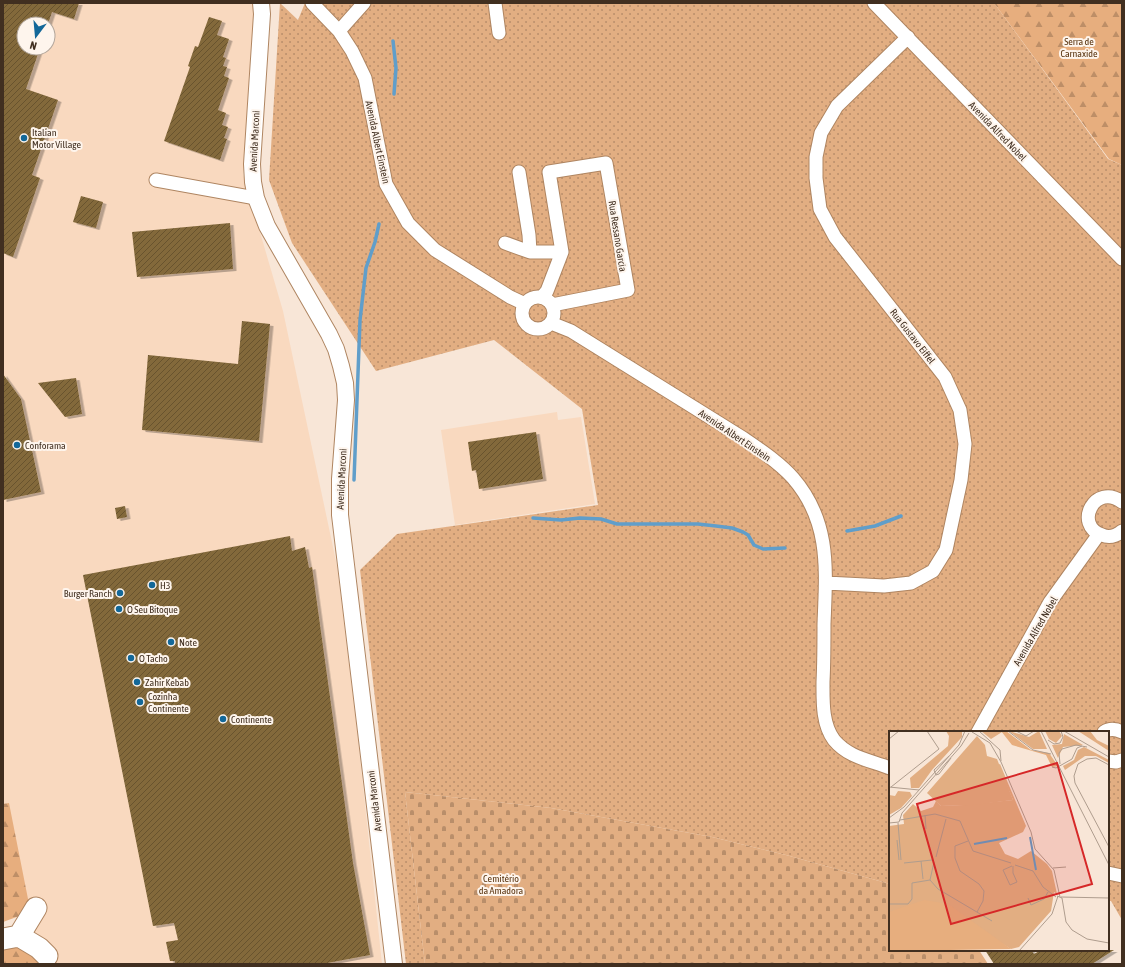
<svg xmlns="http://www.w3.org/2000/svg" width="1125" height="967" viewBox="0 0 1125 967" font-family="'Asap Condensed',sans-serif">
<defs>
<pattern id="grass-dots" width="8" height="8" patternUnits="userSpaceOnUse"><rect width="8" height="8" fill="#e2ae82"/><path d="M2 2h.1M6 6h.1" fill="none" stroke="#b98e6a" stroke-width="1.8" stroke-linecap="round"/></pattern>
<pattern id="forest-firs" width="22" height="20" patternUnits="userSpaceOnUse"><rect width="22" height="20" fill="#e7ae7e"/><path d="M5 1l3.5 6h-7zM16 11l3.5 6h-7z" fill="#bd8e67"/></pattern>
<pattern id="cemetery-stones" width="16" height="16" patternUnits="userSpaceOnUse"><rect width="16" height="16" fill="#e2ae82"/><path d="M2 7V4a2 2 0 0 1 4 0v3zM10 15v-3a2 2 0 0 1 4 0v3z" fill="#b98e6a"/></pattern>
<pattern id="building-hatch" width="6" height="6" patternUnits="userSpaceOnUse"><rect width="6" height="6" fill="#83693b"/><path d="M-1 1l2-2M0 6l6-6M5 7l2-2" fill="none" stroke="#67522f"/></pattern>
<filter id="shadow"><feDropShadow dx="3.5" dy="2" stdDeviation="0" flood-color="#0004"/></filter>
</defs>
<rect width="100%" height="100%" fill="#f8e6d7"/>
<path fill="#f9d9bf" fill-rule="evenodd" d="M 3,3 L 256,3 L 243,174 L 283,311 L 337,566 L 358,739 L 382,964 L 37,964 L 3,802 ZM 24,24 L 48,24 L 48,48 L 24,48 Z
M 557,412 L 558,420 L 581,417 L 595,504 L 455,525 L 441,430 Z"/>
<path fill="url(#grass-dots)" d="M 280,3 L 298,20 L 305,3 L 994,3 L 1108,159 L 1122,165 L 1122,920 L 1111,901 L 1108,901 L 1108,732 L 890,732 L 890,884 L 786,855 L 712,837 L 551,808 L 405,792 L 425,964 L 406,964 L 360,570 L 397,534 L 598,505 L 582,409 L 494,340 L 376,371 L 292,243 L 269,180 Z"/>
<path fill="url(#forest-firs)" d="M 994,3 L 1122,3 L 1122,165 L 1109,159 Z
M 9,803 L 29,904 L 22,915 L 3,922 L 3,804 Z
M 17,946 L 40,953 L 42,964 L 3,964 L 3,948 Z"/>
<path fill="url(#cemetery-stones)" d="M 405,792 L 551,808 L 712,837 L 786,855 L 890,884 L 890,950 L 979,950 L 988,964 L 425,964 Z"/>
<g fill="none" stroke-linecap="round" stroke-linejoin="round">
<path stroke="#609eca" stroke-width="3.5" d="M 393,41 L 396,68 L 394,94
M 354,480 L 360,320 L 366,268 L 375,242 L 379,224
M 533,518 L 561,520 L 580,518 L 601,519 L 617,524 L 698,524 L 716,526 L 732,528 L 743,532 L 748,535 L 754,545 L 763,549 L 785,548
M 847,531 L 875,526 L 901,516"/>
</g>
<path fill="url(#building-hatch)" filter="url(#shadow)" d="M 3,3 L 79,3 L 74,19 L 52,12 L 48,24 L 24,24 L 24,48 L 40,48 L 26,89 L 58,100 L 32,175 L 40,178 L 13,257 L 3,253 Z
M 209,17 L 222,21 L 217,35 L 229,39 L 223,57 L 226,58 L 223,66 L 227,67 L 224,76 L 229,78 L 218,110 L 226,113 L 222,125 L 228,127 L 224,138 L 227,139 L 220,160 L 164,141 L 190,67 L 188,66 L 195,46 L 198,47 Z
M 81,196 L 103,202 L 96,228 L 73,222 Z
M 230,223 L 233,269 L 137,277 L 132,232 Z
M 242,321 L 270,324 L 259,441 L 142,430 L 148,355 L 238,364 Z
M 3,374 L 21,399 L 41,492 L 3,500 Z
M 76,378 L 82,414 L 65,417 L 38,383 Z
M 536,432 L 543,479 L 479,489 L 476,470 L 472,471 L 468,442 Z
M 125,506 L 127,517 L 117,519 L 115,508 Z
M 290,536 L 292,551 L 305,547 L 309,568 L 312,567 L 353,863 L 370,955 L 322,964 L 175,964 L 175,961 L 170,961 L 166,942 L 178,940 L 174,923 L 153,926 L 83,575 Z
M 985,950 L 1031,950 L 1034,954 L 1041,950 L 1114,950 L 1092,964 L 994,964 Z"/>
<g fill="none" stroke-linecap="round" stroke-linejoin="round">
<g stroke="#af8561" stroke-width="15">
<path id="minor" d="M 312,3 L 339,31 L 352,51 L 365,78 L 386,184 L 408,223 L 435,250 L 510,297 L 525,304
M 495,3 L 499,33
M 874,3 L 1122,259
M 339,31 L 364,3
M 519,172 L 529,235 L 530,252
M 156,180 L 256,198
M 505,243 L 530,252 L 562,252
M522 313a16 16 0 1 1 32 0a16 16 0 1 1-32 0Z
M 542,297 L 547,291 L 562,252 L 549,172 L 606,163 L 628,290 L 552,305
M 551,323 L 571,331 L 743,438 C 760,450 779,462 793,478 C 831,522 826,570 824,624 C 824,643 824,662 823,682 C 823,701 822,724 834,740 C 849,758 870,760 890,768
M 1122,502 C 1095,482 1073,525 1102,535 C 1109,538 1116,536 1122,531
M 826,583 L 884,586 L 911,583 L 933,571 L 946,550 L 961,480 L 965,444 L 960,410 L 945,377 L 835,237 L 820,209 L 816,178 L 816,157 L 821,133 L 837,106 L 908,37
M 978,732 L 1050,602 L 1099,534
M 1104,732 C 1110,728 1116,729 1122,732
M 1108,761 L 1116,762 L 1122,760
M 1108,873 L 1122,876"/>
</g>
<g stroke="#af8561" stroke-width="18">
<path id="tertiary" d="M 261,3 L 262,14 L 252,164 L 253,182 L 256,198 L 267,226 L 329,334 L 336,349 L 341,366 L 345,383 L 346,400 L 340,479 L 340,515 L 394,964"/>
</g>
<g stroke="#af8561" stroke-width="23">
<path id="trunk" d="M 19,936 L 36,908
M 3,939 L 19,936 L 39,948 L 47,956"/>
</g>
<use href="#minor" stroke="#fff" stroke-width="13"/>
<use href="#tertiary" stroke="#fff" stroke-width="16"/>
<use href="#trunk" stroke="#fff" stroke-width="21"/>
</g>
<g fill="#136899" stroke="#fef5ed" stroke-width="1.5">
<circle cx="24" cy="138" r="4"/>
<circle cx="17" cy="445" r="4"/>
<circle cx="152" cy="585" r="4"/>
<circle cx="120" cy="593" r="4"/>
<circle cx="119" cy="609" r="4"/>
<circle cx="171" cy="642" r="4"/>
<circle cx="131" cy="658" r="4"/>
<circle cx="137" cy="682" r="4"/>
<circle cx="140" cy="702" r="4"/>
<circle cx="223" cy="719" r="4"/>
</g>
<g text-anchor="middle" stroke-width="4" stroke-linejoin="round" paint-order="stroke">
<g font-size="10" fill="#59340f" stroke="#fef5ed">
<text x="1079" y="45">Serra de<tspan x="1079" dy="12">Carnaxide</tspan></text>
<text x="501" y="882">Cemitério<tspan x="501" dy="12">da Amadora</tspan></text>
</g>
<g font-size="10" fill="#412f20" stroke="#fef5ed">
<text transform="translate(998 131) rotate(46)" y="4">Avenida Alfred Nobel</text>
<text transform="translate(254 141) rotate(-87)" y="4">Avenida Marconi</text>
<text transform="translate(378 142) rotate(78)" y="4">Avenida Albert Einstein</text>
<text transform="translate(618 236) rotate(81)" y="4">Rua Ressano Garcia</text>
<text transform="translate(913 336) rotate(52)" y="4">Rua Gustavo Eiffel</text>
<text transform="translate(735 435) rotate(34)" y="4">Avenida Albert Einstein</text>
<text transform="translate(341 479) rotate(-87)" y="4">Avenida Marconi</text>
<text transform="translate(1035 631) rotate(-60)" y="4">Avenida Alfred Nobel</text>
<text transform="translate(374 801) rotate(-97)" y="4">Avenida Marconi</text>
</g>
<g font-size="10" fill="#412f20" stroke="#fef5ed" text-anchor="start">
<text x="32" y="136">Italian<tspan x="32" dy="12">Motor Village</tspan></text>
<text x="25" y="449">Conforama</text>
<text x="160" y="589">H3</text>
<text x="112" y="597" text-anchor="end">Burger Ranch</text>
<text x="127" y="613">O Seu Bitoque</text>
<text x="179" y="646">Note</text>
<text x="139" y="662">O Tacho</text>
<text x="145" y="686">Zahir Kebab</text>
<text x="148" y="700">Cozinha<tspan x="148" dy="12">Continente</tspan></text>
<text x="231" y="723">Continente</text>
</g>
</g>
<g transform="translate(889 731)">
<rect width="220" height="220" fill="#f8e6d7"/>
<path d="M 57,0 L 73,0 L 73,6 L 43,39 L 30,57 L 22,57 L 21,47 L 59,15 L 60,5 ZM 92,0 L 112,0 L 113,1 L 102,8 ZM 120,0 L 140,6 L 150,0 L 158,18 L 144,18 ZM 156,0 L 170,0 L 173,5 L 167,12 L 160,8 ZM 189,0 L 201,0 L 208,9 L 220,15 L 220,20 ZM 175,3 L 194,14 L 174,16 L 169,27 L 163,14 L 173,13 ZM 195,16 L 220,29 L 220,32 L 207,25 L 196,25 L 176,39 L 174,35 L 185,29 L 189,19 ZM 111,33 L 137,95 L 134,101 L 110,112 L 116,123 L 129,128 L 142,120 L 158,133 L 163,140 L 168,163 L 165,161 L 162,180 L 130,216 L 122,218 L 99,204 L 0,181 L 0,95 L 15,93 L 14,84 L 24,73 L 32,80 L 44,76 L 47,70 L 52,75 L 74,74 L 124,69 L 109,34 ZM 9,60 L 21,61 L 23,65 L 12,77 L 0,84 L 0,64 L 6,65 Z" fill="#e2ae82"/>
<path d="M 112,0 L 117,0 L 142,19 L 160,22 L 169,35 L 163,36 L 157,24 L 123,14 ZM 35,169 L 59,173 L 122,218 L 0,220 L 0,181 Z" fill="#e7ae7e"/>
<path d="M 88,5 L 96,14 L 98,25 L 108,28 L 124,69 L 84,74 L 52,75 L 38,62 Z" fill="#e2ae82"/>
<path fill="none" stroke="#609eca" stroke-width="2" d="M 141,106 L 147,139M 85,113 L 118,107"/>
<path fill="none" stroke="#af9d8e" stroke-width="1" d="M 90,0 L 111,19 L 112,30M 119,0 L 144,19 L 162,23M 127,0 L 137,5 L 145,0M 152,0 L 220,134M 175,0 L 220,26M 83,1 L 101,12 L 112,31 L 142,101 L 146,118 L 165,139 L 171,166M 0,8 L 10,0M 159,9 L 165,13 L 171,12 L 174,6 L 172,0M 171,33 L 170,22 L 173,18 L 187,14 L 198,16M 220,34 L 207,27 L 198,28 L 189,33 L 185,45 L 186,52 L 220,116M 163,36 L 167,37 L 183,28 L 188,17 L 193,15M 45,39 L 47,44 L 50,43 L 62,27M 45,39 L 60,25M 0,56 L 30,59M 2,56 L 50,18 L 38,0M 36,84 L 37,98M 0,87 L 15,76 L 70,14 L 76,0M 11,89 L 46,83 L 71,90 L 84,120 L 122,132M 0,92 L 10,91 L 13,82 L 72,15 L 80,2M 9,92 L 12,129M 8,109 L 10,129M 79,110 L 66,115 L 66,127 L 71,140 L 90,153 L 95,160 L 94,170 L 88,181M 47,126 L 57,88M 32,130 L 34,148M 45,131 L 41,149 L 49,158 L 103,190M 15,132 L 43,129M 126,134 L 144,140 L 154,156 L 167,166M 123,135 L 114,139 L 121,154 L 128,151 L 124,142 L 124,135M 164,137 L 177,136M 168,165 L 173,167 L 177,191 L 183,199 L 198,208 L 220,212M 172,166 L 220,167M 139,167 L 142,174 L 155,168 L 159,161M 0,173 L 19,173 L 23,168 L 23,152 L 41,149M 130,220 L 163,183 L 169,165"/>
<path fill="#d62828" fill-opacity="0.15" stroke="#d62828" stroke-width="2" d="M 168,32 L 203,153 L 62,193 L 28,73 Z"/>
<rect width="220" height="220" fill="none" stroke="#412f20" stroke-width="2"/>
</g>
<rect width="1125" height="967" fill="none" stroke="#412f20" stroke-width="8"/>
<g transform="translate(36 36) rotate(196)"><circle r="19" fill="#fef5ed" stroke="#b2a69b"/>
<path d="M0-3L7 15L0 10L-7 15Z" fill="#136899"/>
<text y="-6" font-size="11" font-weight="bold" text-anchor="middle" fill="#412f20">N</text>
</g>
</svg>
